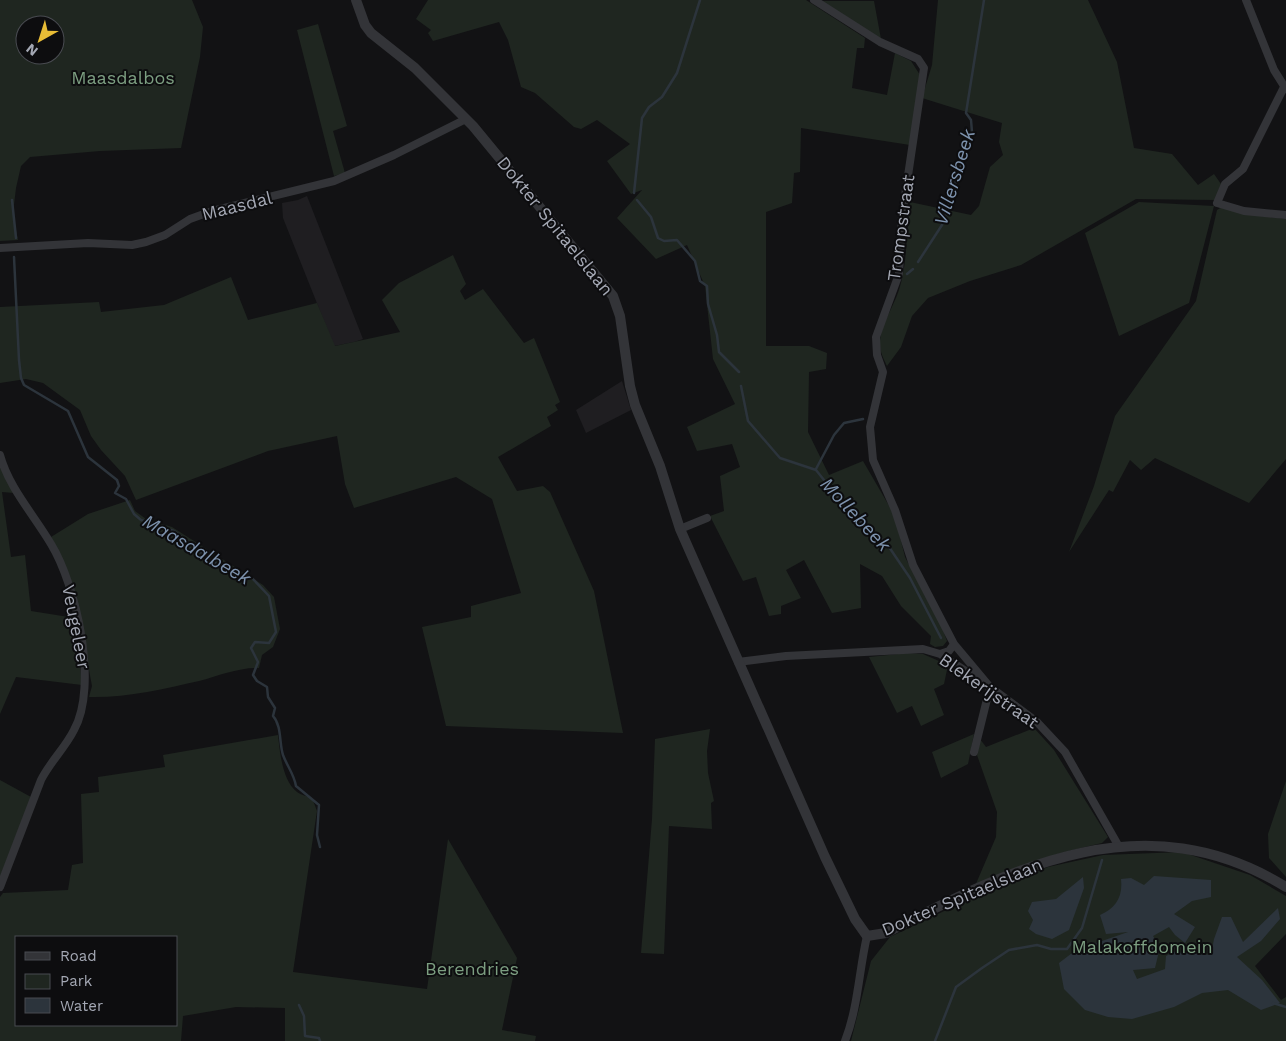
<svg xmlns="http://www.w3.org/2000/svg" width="1286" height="1041" viewBox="0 0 1286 1041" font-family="'Work Sans',sans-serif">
<rect width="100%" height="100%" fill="#121214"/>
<path fill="#1f1e21" d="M 307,196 L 363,339 L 354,342 L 334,346 L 283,218 L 282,203 L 298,200 Z
M 622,381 L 631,410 L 586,433 L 576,410 Z"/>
<path fill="#1f2620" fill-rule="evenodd" d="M 0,0 L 192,0 L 203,27 L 200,57 L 181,148 L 100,151 L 30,157 L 21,166 L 16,188 L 13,213 L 18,240 L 0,241 ZM 25,25 L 55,25 L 55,55 L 25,55 Z
M 428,0 L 806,0 L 865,38 L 864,48 L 857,48 L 852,88 L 887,95 L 895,53 L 911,61 L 920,75 L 910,145 L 801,128 L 800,172 L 794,173 L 792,203 L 766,212 L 766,346 L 809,346 L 827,353 L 826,369 L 809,372 L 808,432 L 829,475 L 863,461 L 895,516 L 905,557 L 943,630 L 947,641 L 943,646 L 935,647 L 930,644 L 931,636 L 901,606 L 882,576 L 860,564 L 861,608 L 832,613 L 804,560 L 786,570 L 801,598 L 781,606 L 781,614 L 769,616 L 756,577 L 743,581 L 710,516 L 724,511 L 720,476 L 740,467 L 732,444 L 697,451 L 687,427 L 735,404 L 713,359 L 705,286 L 687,245 L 656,259 L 617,218 L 642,190 L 631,194 L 607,161 L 630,144 L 597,120 L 581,129 L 574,127 L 535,93 L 521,87 L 508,40 L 499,22 L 433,41 L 428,33 L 431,30 L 416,19 Z
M 938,0 L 1088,0 L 1117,62 L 1134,148 L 1172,154 L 1198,185 L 1214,174 L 1221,184 L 1215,200 L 1136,199 L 1021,265 L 970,281 L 928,298 L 912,316 L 901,347 L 887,366 C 883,358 879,350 880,340 C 881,324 894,306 899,290 C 908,262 906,231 910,202 L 971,215 L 979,206 L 990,167 L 1003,155 L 999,142 L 1002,123 L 922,98 L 932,65 Z
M 817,1 L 874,1 L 881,39 Z
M 318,24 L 347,126 L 333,131 L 345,173 L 334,176 L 297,30 Z
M 1139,202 L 1214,206 L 1189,303 L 1119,336 L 1085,233 Z
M 1222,207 L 1244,214 L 1286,219 L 1286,459 L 1249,503 L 1155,458 L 1141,470 L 1130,460 L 1113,492 L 1109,490 L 1069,552 L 1094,486 L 1115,416 L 1196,301 L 1217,210 Z
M 453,255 L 466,284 L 460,291 L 465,300 L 483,289 L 524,343 L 534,338 L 560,402 L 555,405 L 558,410 L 547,417 L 551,426 L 498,457 L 517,491 L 543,486 L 550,492 L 594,591 L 623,733 L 446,726 L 422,627 L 471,617 L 471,606 L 521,593 L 492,499 L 456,477 L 354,508 L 345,484 L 337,436 L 268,451 L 136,500 L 125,476 L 101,450 L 91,436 L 80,410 L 43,383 L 26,379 L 0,383 L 0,307 L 99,302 L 101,312 L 164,305 L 231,277 L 248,320 L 317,303 L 335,346 L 400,332 L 382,300 L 399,283 Z
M 0,467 L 14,493 L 2,492 L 11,557 L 25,555 L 31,611 L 75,618 L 82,685 L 16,677 L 0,714 Z
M 130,500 L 135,511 L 146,519 L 172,527 L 263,585 L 274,597 L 280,629 L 273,647 L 262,655 L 259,668 C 239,667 218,676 199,681 C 164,689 125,698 89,697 L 92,686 C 83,635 77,582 51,537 L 88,514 Z
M 908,653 L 923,654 L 948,665 L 944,684 L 934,689 L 944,715 L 921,726 L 912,706 L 897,713 L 869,657 Z
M 1034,728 L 1054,750 L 1108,837 L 1102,843 C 1055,854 1019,864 975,886 L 996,837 L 997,812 L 977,755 L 980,739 L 986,747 Z
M 710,729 L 707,751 L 708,773 L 714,801 L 711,803 L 712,829 L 669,826 L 664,954 L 641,953 L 652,819 L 655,739 Z
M 974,734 L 968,764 L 941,778 L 932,752 Z
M 278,735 C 280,752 282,780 297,792 C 301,795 307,796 312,798 L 317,811 L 293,972 L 427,989 L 448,839 L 517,958 L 502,1030 L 536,1036 L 535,1041 L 285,1041 L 285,1008 L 236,1007 L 183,1016 L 181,1041 L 0,1041 L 0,897 L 3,893 L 68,890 L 72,865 L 83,863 L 81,794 L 99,792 L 98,777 L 165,767 L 163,755 ZM 16,937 L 176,937 L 176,1025 L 16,1025 Z
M 0,780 L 31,797 L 0,877 Z
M 1286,781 L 1286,877 L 1269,858 L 1268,834 Z
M 1182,852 L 1250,875 L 1286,896 L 1286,934 L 1255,966 L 1281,1000 L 1286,997 L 1286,1041 L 851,1041 L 871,961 L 890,937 L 963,902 L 1048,867 L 1103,855 Z"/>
<path fill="#2c343c" d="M 1154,876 L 1211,880 L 1211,897 L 1192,901 L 1174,914 L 1195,927 L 1185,943 L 1175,935 L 1169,927 L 1153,936 L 1160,947 L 1155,968 L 1133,970 L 1137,979 L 1165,969 L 1166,956 L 1174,952 L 1211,955 L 1214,939 L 1222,917 L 1231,917 L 1243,942 L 1278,908 L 1280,919 L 1261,941 L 1237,957 L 1262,980 L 1280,1003 L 1261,1010 L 1228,990 L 1202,993 L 1174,1007 L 1132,1019 L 1108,1017 L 1085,1010 L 1064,989 L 1059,963 L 1076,950 L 1128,932 L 1106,934 L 1100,915 C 1116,908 1123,897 1121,879 L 1131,878 L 1144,885 Z
M 1083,877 L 1084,888 L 1069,930 L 1052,939 L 1036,934 L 1029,929 L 1033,920 L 1028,911 L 1032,902 L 1056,899 Z"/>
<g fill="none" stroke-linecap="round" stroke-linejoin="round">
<path stroke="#2c343c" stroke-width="2.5" d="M 634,193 L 642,118 L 649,107 L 662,97 L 677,73 L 700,0
M 12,200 L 16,238
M 637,200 L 651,217 L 658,238 L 664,241 L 677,240 L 695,261 L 700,281 L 707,286 L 708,304 L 717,335 L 719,352 L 739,372
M 14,257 L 19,360 L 21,378 L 24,385 L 68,411 L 88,457 L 117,480 L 119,486 L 115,493 L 126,499 L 134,514 L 141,520 L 174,531 L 219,566 L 251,577 L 269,596 L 276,632 L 269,643 L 255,642 L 251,648 L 258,662 L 253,675 L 257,681 L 267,687 L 268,697 L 275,708 L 273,716 C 282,726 279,743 283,755 C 287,766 294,774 296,786 L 319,805 L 317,835 L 320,847
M 918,262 L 942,225 L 972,132 L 971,120 L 966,113 L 984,0
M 907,274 L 913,269
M 741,386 L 748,421 L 780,458 L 816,470 L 848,510 L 887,544 L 910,578 L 941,638
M 816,469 L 834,435 L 844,423 L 863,419
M 1273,1003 L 1286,1007
M 299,1005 L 304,1016 L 305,1036 L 319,1038 L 320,1041
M 935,1041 L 956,987 L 982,968 L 1009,950 L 1037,945 L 1051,949 L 1067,949 L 1082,928 L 1102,860"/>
<path stroke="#333438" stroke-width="8" d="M 814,0 L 880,42 L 918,59 L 924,68 L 902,216 L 899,274 L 876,337 L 877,355 L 883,372 L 870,427 L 873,460 L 895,510 L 913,565 L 954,644 L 990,687
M 1246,0 L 1274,70 L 1286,89
M 1284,87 L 1243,169 L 1225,184 L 1217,203 L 1244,211 L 1286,215
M 0,248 L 88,243 L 132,245 L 146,242 L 165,235 L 190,219 L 212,211 L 334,181 L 394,155 L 466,119
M 0,455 C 9,488 34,515 51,544 C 76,585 99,685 74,730 C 65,748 50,762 41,780 L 0,887
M 680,529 L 707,518
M 940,654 L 949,651 L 954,644
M 738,662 L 786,656 L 923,649 L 940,654 L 990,687 L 1037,722 L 1065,752 L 1118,845
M 974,752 L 990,687
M 845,1041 C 858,1008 859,970 867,936"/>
<path stroke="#333438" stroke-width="10" d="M 356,0 L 365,25 L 371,33 L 415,68 L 473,126 L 613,296 L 620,316 L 630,386 L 635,405 L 660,466 L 680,529 L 825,857 L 855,919 L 867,936 L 886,933 C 1016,866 1146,801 1286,887"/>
</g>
<g text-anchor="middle" stroke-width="4" stroke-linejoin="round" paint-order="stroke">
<g font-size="18" fill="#7c9e81" stroke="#0d0d0f">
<text x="123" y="84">Maasdalbos</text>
<text x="1142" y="953">Malakoffdomein</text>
<text x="472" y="975">Berendries</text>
</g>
<g font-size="18" fill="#a4a8b4" stroke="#0d0d0f">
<text transform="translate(237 206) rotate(-14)" y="6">Maasdal</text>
<text transform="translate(555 226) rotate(51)" y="6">Dokter Spitaelslaan</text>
<text transform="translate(901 228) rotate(-82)" y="6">Trompstraat</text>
<text transform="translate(76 627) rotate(79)" y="6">Veugeleer</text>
<text transform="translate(989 691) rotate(35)" y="6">Blekerijstraat</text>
<text transform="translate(962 897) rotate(-23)" y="6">Dokter Spitaelslaan</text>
</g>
<g font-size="19" font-style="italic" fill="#7d92ad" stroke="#0d0d0f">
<text transform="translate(954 177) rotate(-73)" y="7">Villersbeek</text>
<text transform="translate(856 514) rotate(47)" y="7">Mollebeek</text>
<text transform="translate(197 549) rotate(30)" y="7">Maasdalbeek</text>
</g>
</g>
<rect x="15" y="936" width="162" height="90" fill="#0d0d0f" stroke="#494b51"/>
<rect x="25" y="952" width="25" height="8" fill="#333438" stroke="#494b51"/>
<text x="60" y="961" font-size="15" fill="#a4a8b4">Road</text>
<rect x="25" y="974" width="25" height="15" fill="#1f2620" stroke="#494b51"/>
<text x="60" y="986" font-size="15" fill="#a4a8b4">Park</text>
<rect x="25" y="998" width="25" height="15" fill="#2c343c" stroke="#494b51"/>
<text x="60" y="1011" font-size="15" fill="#a4a8b4">Water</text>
<g transform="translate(40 40) rotate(219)"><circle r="24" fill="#0d0d0f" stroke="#494b51"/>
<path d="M0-4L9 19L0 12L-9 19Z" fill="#e8bc36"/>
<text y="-8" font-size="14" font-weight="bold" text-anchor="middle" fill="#a4a8b4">N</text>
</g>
</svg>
